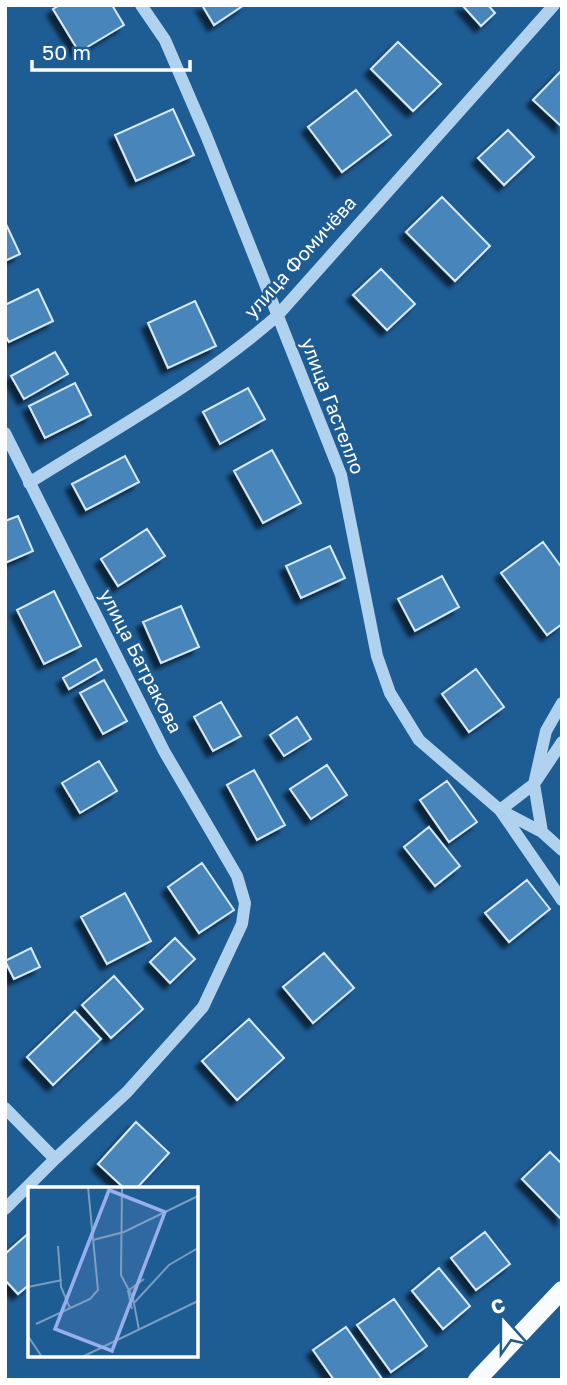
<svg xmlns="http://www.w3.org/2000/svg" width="567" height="1385" viewBox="0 0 567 1385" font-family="'Golos Text',sans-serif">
<defs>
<filter id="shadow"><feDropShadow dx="-6" dy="6" stdDeviation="2" flood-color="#0009"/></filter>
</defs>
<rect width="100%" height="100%" fill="#1e5c94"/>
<path fill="#4785ba" stroke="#d7eafa" stroke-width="2" filter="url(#shadow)" d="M 60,5 L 112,5 L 124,25 L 79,52 L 53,9 Z
M 202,5 L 244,5 L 214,25 Z
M 462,5 L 488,5 L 495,13 L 481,26 Z
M 398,42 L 441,84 L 413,111 L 371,69 Z
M 562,70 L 562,127 L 533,100 Z
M 356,90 L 391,135 L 342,172 L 308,127 Z
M 173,109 L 194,155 L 136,181 L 115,135 Z
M 508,130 L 534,157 L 504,185 L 478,158 Z
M 442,197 L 490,246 L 455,281 L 406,232 Z
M 5,222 L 20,254 L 5,261 Z
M 381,269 L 415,304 L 387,330 L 353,295 Z
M 38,289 L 53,321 L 9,342 L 5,335 L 5,305 Z
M 195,301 L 216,346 L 168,368 L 148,323 Z
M 55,352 L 68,374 L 24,399 L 11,376 Z
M 75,383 L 91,415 L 45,438 L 29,406 Z
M 248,388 L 265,419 L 220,444 L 203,412 Z
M 272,450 L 301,503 L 263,523 L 234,471 Z
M 125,456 L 139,482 L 86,510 L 72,484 Z
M 18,516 L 33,551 L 5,563 L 5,521 Z
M 147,529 L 165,556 L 118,586 L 101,559 Z
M 543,542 L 562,568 L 562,624 L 547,635 L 501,573 Z
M 330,546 L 345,578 L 301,598 L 286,566 Z
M 442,576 L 459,607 L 415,631 L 398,599 Z
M 54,591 L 81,646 L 44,664 L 17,610 Z
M 181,606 L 199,647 L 161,663 L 143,622 Z
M 96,659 L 102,670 L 69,689 L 63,678 Z
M 476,669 L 504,707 L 469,732 L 442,694 Z
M 104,680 L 127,721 L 103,734 L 80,693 Z
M 221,702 L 241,736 L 213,751 L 194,717 Z
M 297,717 L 311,739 L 284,756 L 270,735 Z
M 99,761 L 117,791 L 80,813 L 62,783 Z
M 327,765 L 347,795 L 311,819 L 290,789 Z
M 254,770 L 285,825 L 257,840 L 227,785 Z
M 447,781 L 477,822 L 449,842 L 420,800 Z
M 429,827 L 460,866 L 435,886 L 404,847 Z
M 202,863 L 234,910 L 199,933 L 168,887 Z
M 527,880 L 550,909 L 509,942 L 485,913 Z
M 125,893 L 151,941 L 107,964 L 81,917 Z
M 175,938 L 195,959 L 170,983 L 150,962 Z
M 31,948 L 40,967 L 14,979 L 5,961 Z
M 324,953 L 354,988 L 313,1023 L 283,987 Z
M 114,976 L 143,1009 L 111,1038 L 82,1005 Z
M 75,1011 L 101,1039 L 53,1085 L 27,1057 Z
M 249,1019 L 284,1058 L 237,1100 L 202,1061 Z
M 136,1122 L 169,1153 L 136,1189 L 125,1189 L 98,1164 Z
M 550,1152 L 562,1164 L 562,1220 L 522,1179 Z
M 30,1232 L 30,1284 L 18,1294 L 5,1280 L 5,1254 Z
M 485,1232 L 510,1264 L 476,1290 L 451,1258 Z
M 439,1268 L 470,1306 L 443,1329 L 412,1291 Z
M 394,1299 L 427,1346 L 391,1372 L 357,1325 Z
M 346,1327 L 382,1379 L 381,1380 L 334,1380 L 313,1350 Z"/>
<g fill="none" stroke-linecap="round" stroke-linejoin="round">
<path stroke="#b1d2ee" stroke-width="12" d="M 141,5 L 165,40 L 206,135 L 341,475 L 377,656 L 390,693 L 419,740 L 500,810 L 542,832 L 562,850
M 5,433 L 164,751 L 237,876 L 245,903 L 242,924 L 203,1007 L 127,1092 L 55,1159 L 5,1209
M 29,483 C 113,430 203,381 277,316 L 554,5
M 562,742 L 534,784 L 500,810 L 562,900
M 542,832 L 534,784 L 546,731 L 562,703
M 5,1108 L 55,1159"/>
<path stroke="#f8fbff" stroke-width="18" d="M 477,1380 L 562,1290"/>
</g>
<g text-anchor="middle" stroke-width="5" stroke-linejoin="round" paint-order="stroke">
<g font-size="19" fill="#fff" stroke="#1e5c94">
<text transform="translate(300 257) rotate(-48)" y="7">улица Фомичёва</text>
<text transform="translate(333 406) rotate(69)" y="7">улица Гастелло</text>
<text transform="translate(141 661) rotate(63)" y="7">улица Батракова</text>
</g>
</g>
<g transform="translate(28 1187)">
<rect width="170" height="170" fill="#1e5c94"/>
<path fill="none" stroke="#789dbf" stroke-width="2" d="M 94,0 L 93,88 L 105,111 L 111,143M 65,53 L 96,45 L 170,9M 30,59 L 33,100 L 42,121M 0,100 L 34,93M 106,116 L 141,78 L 170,61M 104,122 L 100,104 L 116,92M 8,137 L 62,112 L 70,103 L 60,0M 0,149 L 14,170M 54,170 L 170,114"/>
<path fill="#99afed" fill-opacity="0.15" stroke="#99afed" stroke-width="3.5" d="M 81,3 L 137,25 L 84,164 L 27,142 Z"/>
<rect width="170" height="170" fill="none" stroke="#fff" stroke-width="3.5"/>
</g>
<rect width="567" height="1385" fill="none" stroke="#ffffff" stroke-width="14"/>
<g transform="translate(504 1322) rotate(339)" stroke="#1e5c94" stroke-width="5" paint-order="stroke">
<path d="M0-5L12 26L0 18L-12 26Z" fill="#ffffff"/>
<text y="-10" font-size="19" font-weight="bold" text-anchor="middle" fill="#ffffff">С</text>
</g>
<path d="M32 60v10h158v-10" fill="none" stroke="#ffffff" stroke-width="3.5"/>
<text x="42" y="60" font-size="21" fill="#ffffff" stroke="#1e5c94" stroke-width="5" paint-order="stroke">50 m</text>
</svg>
